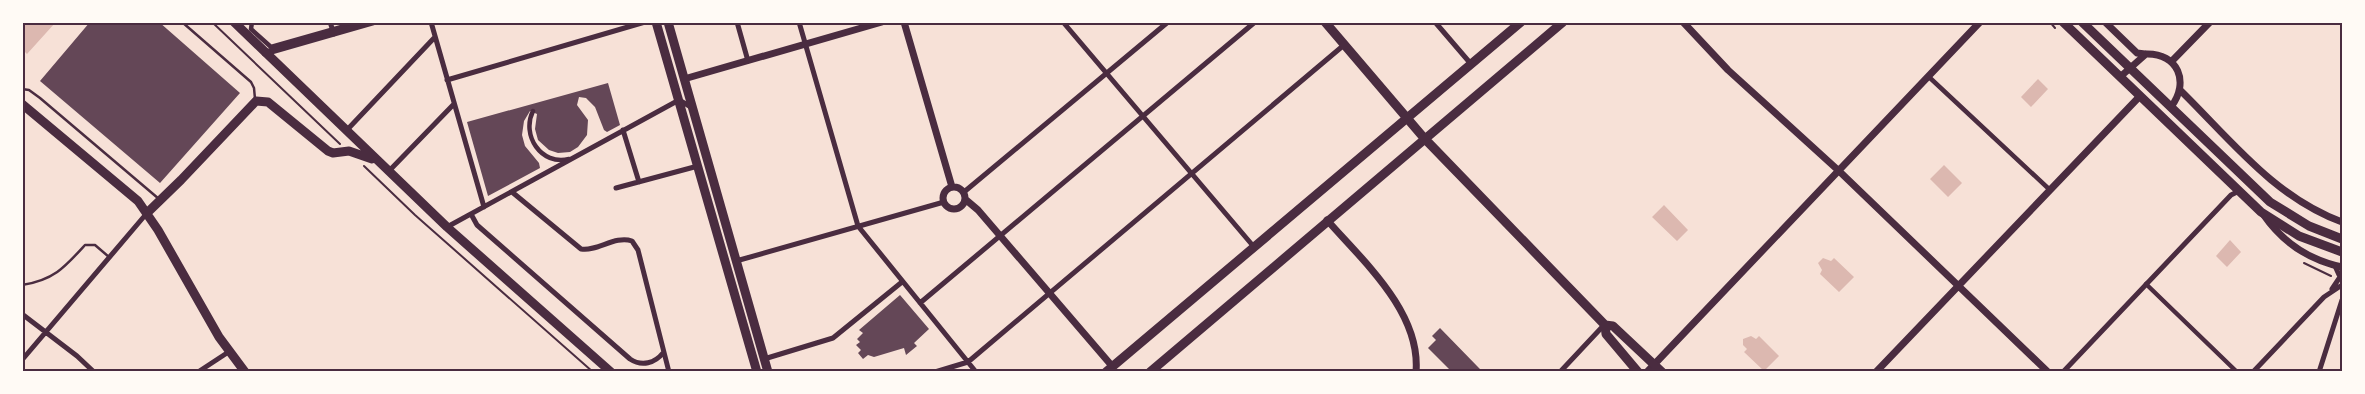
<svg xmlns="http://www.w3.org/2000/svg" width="2365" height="394" viewBox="0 0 2365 394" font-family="'Sofia Sans Condensed',sans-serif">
<rect width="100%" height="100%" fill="#f7e1d7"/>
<path fill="#dcb8b0" d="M 23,22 L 55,22 L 55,23 L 27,54 L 23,50 Z
M 2038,79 L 2048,89 L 2031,107 L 2021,97 Z
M 1944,165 L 1962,183 L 1948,197 L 1930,179 Z
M 1664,205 L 1688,230 L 1677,241 L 1652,217 Z
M 2230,240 L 2241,252 L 2227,267 L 2216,256 Z
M 1823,258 L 1831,261 L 1834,258 L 1854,277 L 1839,292 L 1820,274 L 1822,270 L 1818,263 Z
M 1751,336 L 1756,339 L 1759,336 L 1779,356 L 1764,371 L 1744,352 L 1747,349 L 1743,345 L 1743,339 Z"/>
<path fill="#644757" d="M 90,22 L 159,22 L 240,93 L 160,183 L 40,81 Z
M 608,83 L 620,125 L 607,132 L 604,130 L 595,107 L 586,98 L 579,97 L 577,105 L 588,120 L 587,135 L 578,147 L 570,152 L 558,153 L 549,150 L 538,140 L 535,129 L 537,114 L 530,111 L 524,121 L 522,135 L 525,146 L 539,163 L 540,168 L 488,196 L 467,122 Z
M 900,295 L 929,329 L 914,343 L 917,346 L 906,355 L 904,348 L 874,357 L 868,355 L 863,359 L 858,353 L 861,350 L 856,345 L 860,342 L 857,339 L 863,333 L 859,330 Z
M 1440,328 L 1477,366 L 1483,372 L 1449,372 L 1450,370 L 1428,348 L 1436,340 L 1432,336 Z"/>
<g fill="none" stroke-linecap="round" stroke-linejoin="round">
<path stroke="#4a2c40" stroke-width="2" d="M 212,22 L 340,144
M 2050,22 L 2055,28
M 364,166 L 415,215 L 593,372
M 2304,263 L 2331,276"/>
<path stroke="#4a2c40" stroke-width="2.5" d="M 182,22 L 251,82 L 254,88 L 255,99
M 22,89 L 29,90 L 40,98 L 159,199
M 22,285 C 54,280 65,267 85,245 L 95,245 L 109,257"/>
<path stroke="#4a2c40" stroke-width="4.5" d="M 252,22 L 251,29 L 271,47 L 359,22
M 1929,77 L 2050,190
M 533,111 C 521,135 541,166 569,159
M 2146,284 L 2237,372"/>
<path stroke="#4a2c40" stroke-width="5" d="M 330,22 L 334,34
M 431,22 L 484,207
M 737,22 L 748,61
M 799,22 L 858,226 L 976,372
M 1063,22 L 1254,247
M 1435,22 L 1471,64
M 447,80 L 645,22
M 623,130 L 639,182
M 346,131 L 435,37
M 388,172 L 453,105
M 616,188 L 698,166
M 512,192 L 581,249 C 597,252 615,235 632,241 L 638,250 L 669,372
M 964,192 L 1168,22
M 471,214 L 477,225 L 630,359 C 642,367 655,363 663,353
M 447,227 L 679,100 L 691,107
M 736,261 L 944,202
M 2332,289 L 2340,277 L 2335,266
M 920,303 L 1255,22
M 22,314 L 77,356 L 94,372
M 764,359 L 833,338 L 902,282
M 22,360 L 147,213
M 198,372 L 230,351
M 935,372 L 968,362 L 1344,45
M 1560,372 L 1604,325
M 2063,372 L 2231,195 L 2239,191
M 2253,372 L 2324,297 L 2342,285
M 2319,372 L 2342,300"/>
<path stroke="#4a2c40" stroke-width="7" d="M 904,22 L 952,187
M 1683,22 L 1728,70 L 1839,171 L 2048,372
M 2105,22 L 2137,53 L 2145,54
M 265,53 L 373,22
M 2171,62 L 2210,22
M 2120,77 L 2146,54 C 2178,53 2190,82 2171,107
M 684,79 L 882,22
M 2180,90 C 2231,140 2274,197 2342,222
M943 198a11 11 0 1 1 22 0a11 11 0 1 1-22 0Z
M 965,199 L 978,210 L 1112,366
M 2263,214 C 2283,243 2309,260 2342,267
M 1327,220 C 1363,261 1421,312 1416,372
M 1647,372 L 1980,22
M 1876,372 L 2140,96"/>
<path stroke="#4a2c40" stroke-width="9" d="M 234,22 L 447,227 L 611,372
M 656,22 L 757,372
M 668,22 L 768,372
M 1325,22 L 1424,138 L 1605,325 L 1606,334 L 1638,372
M 2063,22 L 2261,212 L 2299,236 L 2342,252
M 2082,22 L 2270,202 L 2309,226 L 2342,239
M 22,104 L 138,201 L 158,230 L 219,337 L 245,372
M 147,213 L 181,180 L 256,101 L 268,102 L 328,151 L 333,153 L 349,151 L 372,159
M 1605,325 L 1613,326 L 1662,372
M 1106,372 L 1521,22
M 1150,372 L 1563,22"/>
</g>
<rect width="2365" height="394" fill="none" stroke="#fffaf5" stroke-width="48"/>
<rect x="24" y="24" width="2317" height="346" fill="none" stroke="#4a2c40" stroke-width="2"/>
</svg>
